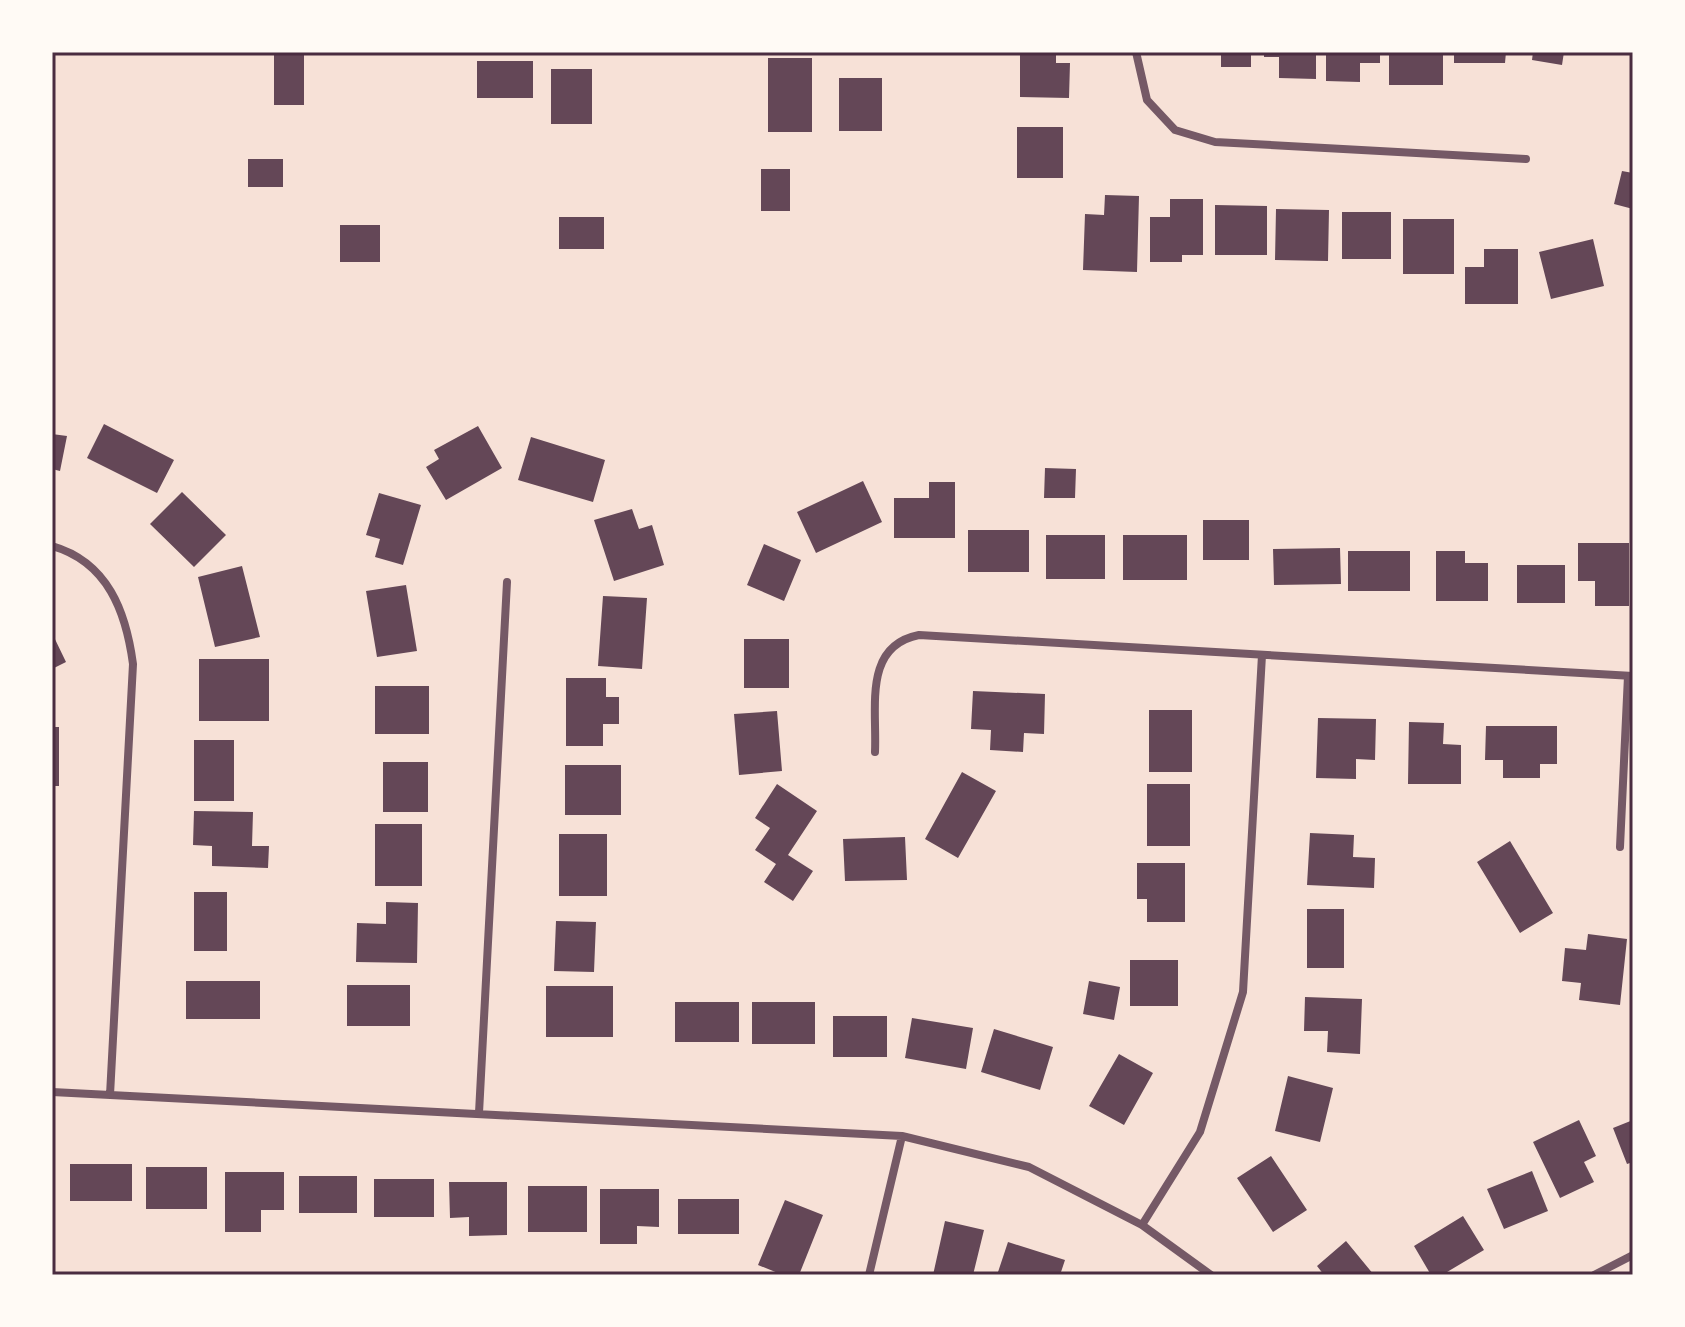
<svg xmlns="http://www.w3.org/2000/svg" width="1685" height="1327" viewBox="0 0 1685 1327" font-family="'Exo 2',sans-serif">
<rect width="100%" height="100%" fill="#f7e1d7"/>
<path fill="#644757" d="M 274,52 L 304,52 L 304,105 L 274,105 Z
M 1020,52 L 1056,52 L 1056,63 L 1070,63 L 1069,98 L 1020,97 Z
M 1221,52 L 1251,52 L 1251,67 L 1221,67 Z
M 1264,52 L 1316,52 L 1316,79 L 1279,78 L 1279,57 L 1264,57 Z
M 1326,52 L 1380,52 L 1380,63 L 1360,63 L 1360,82 L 1326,81 Z
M 1389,52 L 1443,52 L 1443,85 L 1389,85 Z
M 1454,52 L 1506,52 L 1505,63 L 1454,63 Z
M 1533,52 L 1564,52 L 1562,65 L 1532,60 Z
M 768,58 L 812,58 L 812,132 L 768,132 Z
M 477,61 L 533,61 L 533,98 L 477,98 Z
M 551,69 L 592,69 L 592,124 L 551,124 Z
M 839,78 L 882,78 L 882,131 L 839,131 Z
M 1017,127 L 1063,127 L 1063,178 L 1017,178 Z
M 248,159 L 283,159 L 283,187 L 248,187 Z
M 761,169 L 790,169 L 790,211 L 761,211 Z
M 1622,171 L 1633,173 L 1633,209 L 1614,204 Z
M 1105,195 L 1139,196 L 1137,272 L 1083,270 L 1085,214 L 1104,215 Z
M 1170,199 L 1203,199 L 1203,255 L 1182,255 L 1182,262 L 1150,262 L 1150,217 L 1170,217 Z
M 1215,205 L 1267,206 L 1267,255 L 1215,255 Z
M 1276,209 L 1329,210 L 1328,261 L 1275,260 Z
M 1342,212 L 1391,212 L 1391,259 L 1342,259 Z
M 559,217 L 604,217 L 604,249 L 559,249 Z
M 1403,219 L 1454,219 L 1454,274 L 1403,274 Z
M 340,225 L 380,225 L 380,262 L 340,262 Z
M 1593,239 L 1604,286 L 1551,299 L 1539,252 Z
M 1484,249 L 1518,249 L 1518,304 L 1465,304 L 1465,267 L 1484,267 Z
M 104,424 L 174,460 L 157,493 L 87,458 Z
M 478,426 L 502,468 L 446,500 L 426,467 L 439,459 L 434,450 Z
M 52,434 L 67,436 L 60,471 L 52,469 Z
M 531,437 L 605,460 L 593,502 L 518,480 Z
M 1045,468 L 1076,469 L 1075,498 L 1044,498 Z
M 863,481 L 882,522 L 816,553 L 797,512 Z
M 929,482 L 955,482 L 955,538 L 894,538 L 894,498 L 929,498 Z
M 182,492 L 226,535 L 194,567 L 150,524 Z
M 379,493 L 421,505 L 403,565 L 375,557 L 380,539 L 366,535 Z
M 632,509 L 639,529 L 652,525 L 664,565 L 614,581 L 594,520 Z
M 1203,520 L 1249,520 L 1249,560 L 1203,560 Z
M 968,530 L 1029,530 L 1029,572 L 968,572 Z
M 1046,535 L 1105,535 L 1105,579 L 1046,579 Z
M 1123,535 L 1187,535 L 1187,580 L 1123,580 Z
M 1578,543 L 1629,543 L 1629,606 L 1595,606 L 1595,581 L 1578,581 Z
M 764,544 L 801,560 L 784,601 L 747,585 Z
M 1340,548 L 1341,584 L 1274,585 L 1273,549 Z
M 1348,551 L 1410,551 L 1410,591 L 1348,591 Z
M 1436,551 L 1465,551 L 1465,563 L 1488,563 L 1488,601 L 1436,601 Z
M 1517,565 L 1565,565 L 1565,603 L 1517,603 Z
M 242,566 L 260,637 L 215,647 L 198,577 Z
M 406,585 L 417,651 L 377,657 L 366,591 Z
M 603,596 L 647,598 L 642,669 L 598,666 Z
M 52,633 L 66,662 L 52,669 Z
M 744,639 L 789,639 L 789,688 L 744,688 Z
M 199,659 L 269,659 L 269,721 L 199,721 Z
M 566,678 L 606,678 L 606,697 L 619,697 L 619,724 L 603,724 L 603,746 L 566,746 Z
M 375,686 L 429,686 L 429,734 L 375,734 Z
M 973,691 L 1045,694 L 1044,734 L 1024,733 L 1023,752 L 990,750 L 991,730 L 971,729 Z
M 1149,710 L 1192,710 L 1192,772 L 1149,772 Z
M 777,711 L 782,771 L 739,775 L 734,714 Z
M 1318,718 L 1376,719 L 1375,760 L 1356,759 L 1356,779 L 1316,778 Z
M 1409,722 L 1444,723 L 1443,744 L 1461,745 L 1461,784 L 1408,784 Z
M 1486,726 L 1557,726 L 1557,764 L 1540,764 L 1540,778 L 1503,778 L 1503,760 L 1485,760 Z
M 52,727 L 59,727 L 59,786 L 52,786 Z
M 194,740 L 234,740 L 234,801 L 194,801 Z
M 383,762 L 428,762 L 428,812 L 383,812 Z
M 565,765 L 621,765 L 621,815 L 565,815 Z
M 962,772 L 996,791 L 958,858 L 925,839 Z
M 777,784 L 817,811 L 788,855 L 813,871 L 793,901 L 764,882 L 776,864 L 755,850 L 770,828 L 755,818 Z
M 1147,784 L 1190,784 L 1190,846 L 1147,846 Z
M 194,811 L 253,812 L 252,846 L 269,846 L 268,868 L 212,866 L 212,846 L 193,845 Z
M 375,824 L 422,824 L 422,886 L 375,886 Z
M 1310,833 L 1354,835 L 1353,857 L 1375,858 L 1374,888 L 1307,885 Z
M 559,834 L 607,834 L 607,896 L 559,896 Z
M 905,837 L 907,880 L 845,881 L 843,839 Z
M 1510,841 L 1553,913 L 1520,933 L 1477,862 Z
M 1137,863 L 1185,863 L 1185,922 L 1147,922 L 1147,899 L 1137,899 Z
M 194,892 L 227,892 L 227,951 L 194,951 Z
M 386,902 L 418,903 L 417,963 L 356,962 L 357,923 L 386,924 Z
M 1307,909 L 1344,909 L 1344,968 L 1307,968 Z
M 556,921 L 596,922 L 594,972 L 554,971 Z
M 1588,934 L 1627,939 L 1620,1005 L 1579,1000 L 1581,983 L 1562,981 L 1565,948 L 1586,950 Z
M 1130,960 L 1178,960 L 1178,1006 L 1130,1006 Z
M 186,981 L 260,981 L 260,1019 L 186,1019 Z
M 1089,981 L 1120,987 L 1114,1020 L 1083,1014 Z
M 347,985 L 410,985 L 410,1026 L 347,1026 Z
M 546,986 L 613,986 L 613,1037 L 546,1037 Z
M 1305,997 L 1362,999 L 1360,1054 L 1327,1052 L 1328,1031 L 1304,1031 Z
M 675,1002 L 739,1002 L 739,1042 L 675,1042 Z
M 752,1002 L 815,1002 L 815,1044 L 752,1044 Z
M 833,1016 L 887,1016 L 887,1057 L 833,1057 Z
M 912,1018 L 973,1028 L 966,1069 L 905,1058 Z
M 994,1029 L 1053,1047 L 1040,1090 L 981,1072 Z
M 1119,1054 L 1153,1073 L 1124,1125 L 1089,1106 Z
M 1288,1076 L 1333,1088 L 1320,1142 L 1275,1131 Z
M 1579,1120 L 1596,1156 L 1584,1162 L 1594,1182 L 1560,1198 L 1533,1142 Z
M 1633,1120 L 1633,1162 L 1627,1164 L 1613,1128 Z
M 1271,1156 L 1307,1210 L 1273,1232 L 1237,1178 Z
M 70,1164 L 132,1164 L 132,1201 L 70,1201 Z
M 146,1167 L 207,1167 L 207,1209 L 146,1209 Z
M 1532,1171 L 1548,1211 L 1504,1229 L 1487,1189 Z
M 225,1172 L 284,1172 L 284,1210 L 261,1210 L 261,1232 L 225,1232 Z
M 299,1176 L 357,1176 L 357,1213 L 299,1213 Z
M 374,1179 L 434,1179 L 434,1217 L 374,1217 Z
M 449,1182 L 507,1182 L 507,1235 L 469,1236 L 469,1217 L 450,1218 Z
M 528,1186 L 587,1186 L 587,1232 L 528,1232 Z
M 600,1189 L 659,1189 L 659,1227 L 637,1226 L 637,1244 L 600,1244 Z
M 678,1199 L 739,1199 L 739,1234 L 678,1234 Z
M 785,1200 L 823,1215 L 799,1275 L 783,1275 L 758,1265 Z
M 1463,1216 L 1484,1250 L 1442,1275 L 1431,1275 L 1414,1246 Z
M 945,1221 L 984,1230 L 973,1275 L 933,1275 Z
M 1346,1241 L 1374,1275 L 1324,1275 L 1317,1266 Z
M 1008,1242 L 1065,1260 L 1060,1275 L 997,1275 Z"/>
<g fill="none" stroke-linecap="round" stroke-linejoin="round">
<path stroke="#755966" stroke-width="8" d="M 1136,52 L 1147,100 L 1175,130 L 1215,142 L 1526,159
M 52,546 C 108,562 126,612 133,664 L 110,1095
M 875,752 C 877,707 863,646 919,635 L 1633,676
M 1620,847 L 1628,676
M 52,1092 L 902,1136 L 1029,1167 L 1142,1225 L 1211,1275
M 479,1113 L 507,582
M 1142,1225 L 1200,1132 L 1243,992 L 1262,655
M 869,1275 L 902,1136
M 1594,1275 L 1633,1255"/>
</g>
<rect width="1685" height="1327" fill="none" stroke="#fffaf5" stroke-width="108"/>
<rect x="54" y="54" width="1577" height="1219" fill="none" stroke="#4a2c40" stroke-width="3"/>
</svg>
